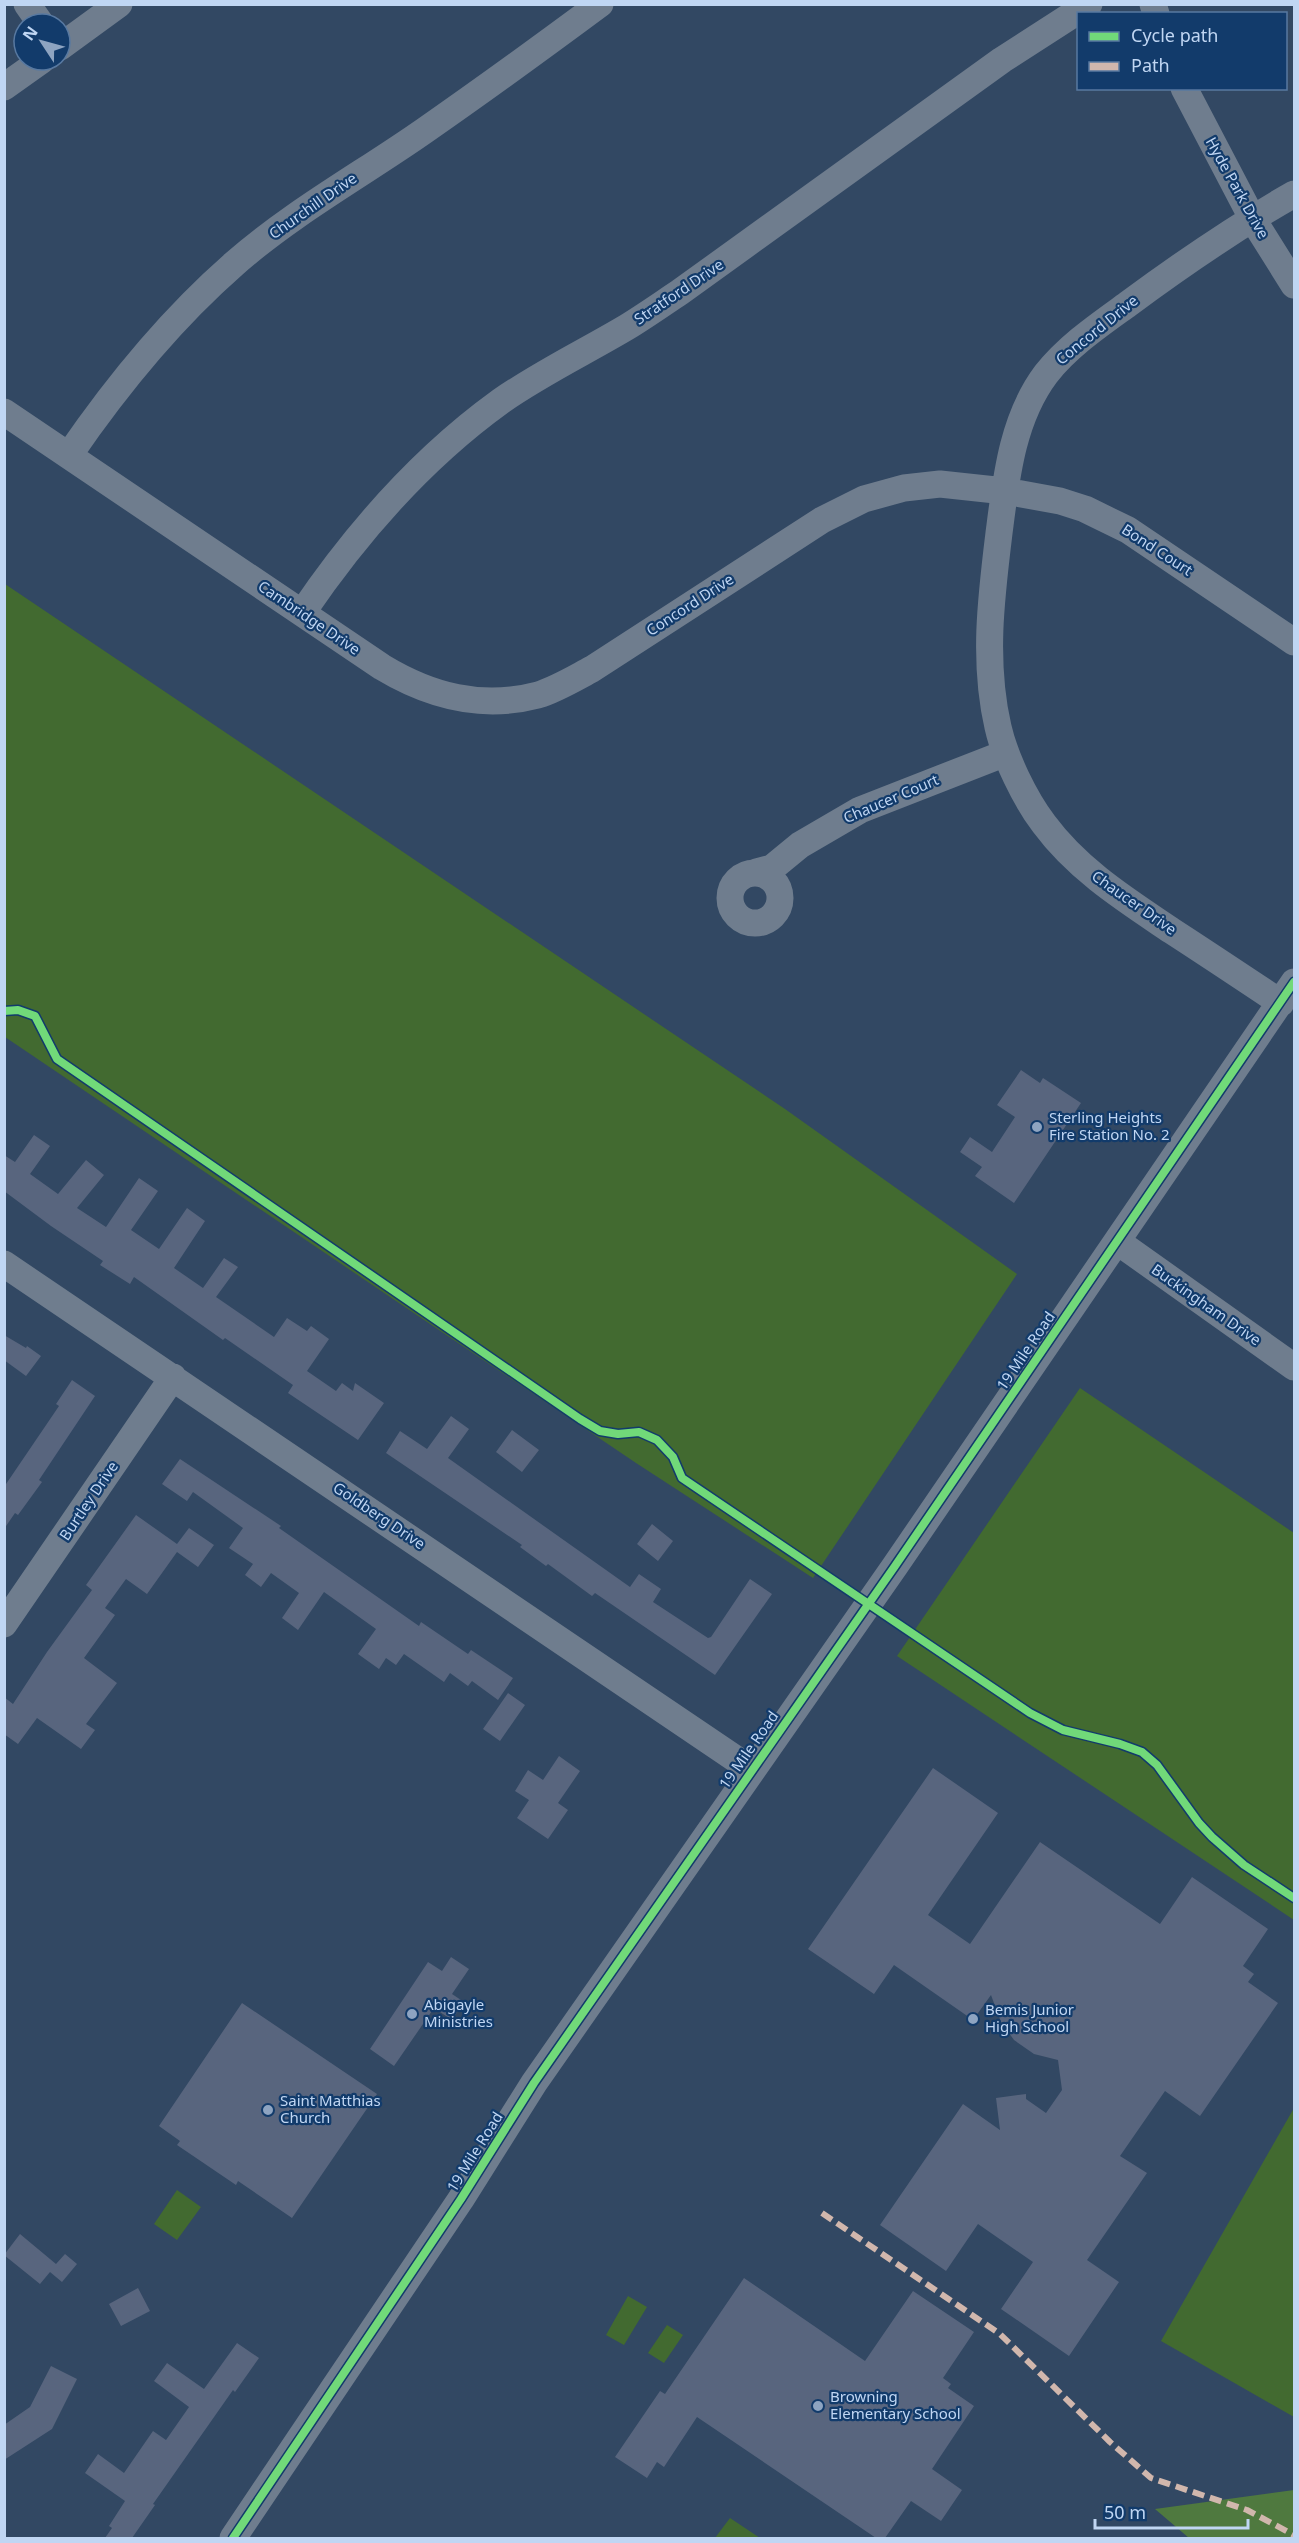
<svg xmlns="http://www.w3.org/2000/svg" width="1299" height="2543" viewBox="0 0 1299 2543" font-family="'Noto Sans',sans-serif">
<rect width="100%" height="100%" fill="#324863"/>
<path fill="#426a30" d="M 5,584 L 785,1109 L 1017,1274 L 813,1578 L 636,1463 L 5,1037 Z
M 1080,1388 L 1294,1533 L 1294,1920 L 897,1656 Z
M 1294,2108 L 1294,2417 L 1161,2341 Z
M 177,2190 L 201,2207 L 177,2240 L 154,2224 Z
M 628,2296 L 647,2307 L 624,2345 L 606,2335 Z
M 667,2325 L 683,2335 L 664,2363 L 648,2353 Z
M 730,2518 L 760,2538 L 715,2538 Z"/>
<path fill="#4f793f" d="M 1294,2490 L 1294,2538 L 1189,2538 L 1155,2509 Z"/>
<path fill="#58657e" d="M 1021,1070 L 1040,1083 L 1043,1078 L 1081,1103 L 1014,1203 L 975,1176 L 982,1167 L 960,1152 L 970,1137 L 992,1152 L 1015,1117 L 997,1105 Z
M 34,1135 L 50,1146 L 30,1174 L 58,1194 L 86,1160 L 104,1175 L 77,1208 L 106,1227 L 139,1178 L 158,1191 L 131,1230 L 159,1249 L 187,1208 L 205,1221 L 174,1268 L 203,1288 L 224,1258 L 238,1267 L 216,1297 L 274,1337 L 287,1318 L 307,1331 L 311,1326 L 329,1339 L 307,1371 L 336,1391 L 342,1383 L 353,1391 L 355,1383 L 384,1403 L 358,1440 L 288,1393 L 293,1385 L 225,1338 L 223,1340 L 134,1277 L 130,1284 L 100,1265 L 103,1261 L 51,1226 L 4,1191 L 4,1155 L 15,1162 Z
M 4,1335 L 26,1348 L 27,1346 L 41,1356 L 26,1376 L 4,1360 Z
M 72,1380 L 95,1396 L 39,1480 L 42,1482 L 18,1515 L 15,1513 L 4,1529 L 4,1487 L 59,1406 L 56,1404 Z
M 451,1416 L 469,1429 L 448,1458 L 630,1587 L 639,1574 L 661,1589 L 653,1602 L 708,1638 L 711,1637 L 750,1579 L 772,1594 L 715,1675 L 595,1593 L 592,1596 L 548,1564 L 546,1566 L 520,1547 L 522,1545 L 386,1453 L 400,1431 L 427,1449 Z
M 512,1430 L 539,1450 L 522,1472 L 496,1452 Z
M 180,1459 L 281,1526 L 279,1528 L 419,1626 L 421,1622 L 468,1654 L 471,1650 L 513,1678 L 498,1700 L 472,1681 L 468,1686 L 450,1673 L 444,1682 L 404,1654 L 396,1665 L 386,1658 L 379,1669 L 358,1654 L 376,1629 L 324,1592 L 298,1630 L 282,1618 L 299,1593 L 271,1573 L 261,1587 L 245,1575 L 253,1564 L 229,1548 L 243,1528 L 193,1492 L 187,1501 L 162,1484 Z
M 136,1515 L 177,1544 L 189,1528 L 214,1545 L 198,1567 L 177,1552 L 147,1594 L 126,1579 L 105,1608 L 115,1615 L 84,1658 L 117,1683 L 86,1724 L 95,1730 L 81,1749 L 37,1718 L 18,1744 L 4,1734 L 4,1697 L 13,1704 L 47,1652 L 92,1590 L 86,1585 Z
M 652,1524 L 673,1541 L 658,1561 L 637,1544 Z
M 508,1693 L 525,1705 L 500,1741 L 483,1729 Z
M 559,1756 L 580,1771 L 558,1803 L 568,1810 L 548,1839 L 517,1818 L 529,1800 L 515,1791 L 528,1770 L 543,1780 Z
M 933,1768 L 998,1813 L 928,1915 L 970,1944 L 1040,1842 L 1160,1924 L 1192,1877 L 1268,1929 L 1243,1966 L 1254,1974 L 1248,1982 L 1278,2003 L 1200,2116 L 1165,2091 L 1120,2156 L 1147,2173 L 1087,2260 L 1119,2282 L 1069,2356 L 1001,2309 L 1033,2262 L 978,2224 L 946,2271 L 880,2225 L 963,2104 L 1000,2130 L 996,2098 L 1026,2094 L 1026,2099 L 1046,2113 L 1062,2090 L 1058,2060 L 1034,2054 L 1014,2040 L 1001,2022 L 991,1995 L 973,2020 L 894,1965 L 874,1994 L 808,1949 Z
M 451,1957 L 469,1969 L 452,1994 L 464,2002 L 452,2020 L 434,2008 L 394,2066 L 370,2049 L 428,1962 L 442,1971 Z
M 242,2003 L 377,2094 L 292,2218 L 238,2181 L 236,2185 L 177,2145 L 180,2141 L 159,2126 Z
M 20,2234 L 56,2264 L 65,2254 L 77,2264 L 62,2282 L 50,2272 L 40,2284 L 4,2255 Z
M 744,2278 L 865,2361 L 913,2291 L 974,2332 L 943,2378 L 951,2384 L 948,2388 L 974,2406 L 932,2469 L 962,2490 L 941,2521 L 911,2501 L 885,2538 L 876,2538 L 697,2417 L 664,2467 L 657,2462 L 647,2478 L 615,2457 L 660,2391 L 665,2394 Z
M 138,2288 L 150,2311 L 121,2326 L 109,2304 Z
M 237,2343 L 259,2358 L 235,2392 L 233,2390 L 153,2504 L 155,2505 L 132,2538 L 105,2538 L 112,2528 L 109,2526 L 125,2501 L 85,2473 L 98,2454 L 124,2473 L 153,2431 L 166,2440 L 189,2407 L 154,2381 L 167,2363 L 204,2389 Z
M 51,2366 L 77,2379 L 52,2429 L 4,2460 L 4,2425 L 30,2407 Z"/>
<g fill="none" stroke-linecap="round" stroke-linejoin="round">
<path stroke="#6f7d8e" stroke-width="27" d="M 27,4 L 41,24
M 1153,4 L 1156,14
M 60,47 L 119,4
M 4,87 L 42,60
M 1184,88 L 1252,218 L 1294,285
M 4,412 L 382,667 C 430,696 481,710 538,695 C 557,689 575,678 592,669 L 822,520 L 864,499 L 904,488 L 940,484 L 1005,491 L 1060,501 L 1085,509 L 1128,530 L 1294,642
M 69,455 C 117,385 170,320 234,264 C 292,213 361,175 424,131 C 483,90 542,47 600,4
M 302,613 C 357,532 422,458 501,401 C 541,373 585,352 627,327 C 645,316 662,304 680,292 L 1002,60 L 1089,4
M 756,872 L 772,868 L 800,845 L 860,810 L 1006,753
M730 898a25 25 0 1 1 50 0a25 25 0 1 1-50 0Z
M 1281,1003 C 1245,979 1209,955 1172,931 C 1126,900 1078,870 1044,824 C 1025,799 1005,758 998,727 C 983,662 991,598 999,533 C 1006,479 1012,419 1046,374 C 1068,346 1099,325 1128,304 C 1182,264 1236,227 1294,194
M 1118,1242 L 1294,1367
M 4,1264 L 752,1770
M 4,1624 L 173,1377
M 233,2538 L 461,2199 L 534,2083 L 895,1566 L 1294,982"/>
<path stroke="#d1b7ad" stroke-width="6" stroke-dasharray="12 6" stroke-linecap="butt" d="M 822,2213 L 1000,2334 L 1110,2442 L 1151,2478 L 1247,2510 L 1294,2535"/>
<g stroke="#123b6b" stroke-width="11">
<path id="cycleway" d="M 4,1011 L 18,1010 L 35,1016 L 57,1059 L 580,1419 L 600,1431 L 618,1434 L 639,1432 L 657,1440 L 673,1457 L 682,1478 L 1030,1713 L 1063,1730 L 1120,1744 L 1142,1752 L 1157,1765 L 1199,1823 L 1212,1837 L 1244,1865 L 1294,1898
M 233,2538 L 461,2199 L 534,2083 L 895,1566 L 1294,982"/>
</g>
<use href="#cycleway" stroke="#71d979" stroke-width="8"/>
</g>
<g fill="#8ea4c1" stroke="#123b6b" stroke-width="2">
<circle cx="1037" cy="1127" r="6"/>
<circle cx="412" cy="2014" r="6"/>
<circle cx="973" cy="2019" r="6"/>
<circle cx="268" cy="2110" r="6"/>
<circle cx="818" cy="2406" r="6"/>
</g>
<g text-anchor="middle" stroke-width="4.5" stroke-linejoin="round" paint-order="stroke">
<g font-size="15" fill="#c0d6f3" stroke="#123b6b">
<text transform="translate(1237 188) rotate(61)" y="5">Hyde Park Drive</text>
<text transform="translate(313 206) rotate(-35)" y="5">Churchill Drive</text>
<text transform="translate(679 292) rotate(-34)" y="5">Stratford Drive</text>
<text transform="translate(1097 330) rotate(-39)" y="5">Concord Drive</text>
<text transform="translate(1157 550) rotate(33)" y="5">Bond Court</text>
<text transform="translate(690 605) rotate(-33)" y="5">Concord Drive</text>
<text transform="translate(309 618) rotate(34)" y="5">Cambridge Drive</text>
<text transform="translate(891 799) rotate(-23)" y="5">Chaucer Court</text>
<text transform="translate(1134 903) rotate(35)" y="5">Chaucer Drive</text>
<text transform="translate(1206 1305) rotate(35)" y="5">Buckingham Drive</text>
<text transform="translate(1026 1351) rotate(-56)" y="5">19 Mile Road</text>
<text transform="translate(89 1501) rotate(-56)" y="5">Burtley Drive</text>
<text transform="translate(379 1516) rotate(34)" y="5">Goldberg Drive</text>
<text transform="translate(749 1750) rotate(-55)" y="5">19 Mile Road</text>
<text transform="translate(475 2152) rotate(-58)" y="5">19 Mile Road</text>
</g>
<g font-size="15" fill="#c0d6f3" stroke="#123b6b" text-anchor="start">
<text x="1049" y="1123">Sterling Heights<tspan x="1049" dy="17">Fire Station No. 2</tspan></text>
<text x="424" y="2010">Abigayle<tspan x="424" dy="17">Ministries</tspan></text>
<text x="985" y="2015">Bemis Junior<tspan x="985" dy="17">High School</tspan></text>
<text x="280" y="2106">Saint Matthias<tspan x="280" dy="17">Church</tspan></text>
<text x="830" y="2402">Browning<tspan x="830" dy="17">Elementary School</tspan></text>
</g>
</g>
<rect width="1299" height="2543" fill="none" stroke="#c0d6f3" stroke-width="12"/>
<rect x="1077" y="12" width="210" height="78" fill="#123b6b" stroke="#5879a1" stroke-width="1.5"/>
<rect x="1089" y="32" width="30" height="9" fill="#71d979" stroke="#5879a1" stroke-width="1.5"/>
<text x="1131" y="42" font-size="18" fill="#c0d6f3">Cycle path</text>
<rect x="1089" y="62" width="30" height="9" fill="#d1b7ad" stroke="#5879a1" stroke-width="1.5"/>
<text x="1131" y="72" font-size="18" fill="#c0d6f3">Path</text>
<g transform="translate(42 42) rotate(306)"><circle r="28" fill="#123b6b" stroke="#5879a1" stroke-width="1.5"/>
<path d="M0-4.5L10 22L0 15L-10 22Z" fill="#8ea4c1"/>
<text y="-9" font-size="16" font-weight="bold" text-anchor="middle" fill="#c0d6f3">N</text>
</g>
<path d="M1095 2519v9h153v-9" fill="none" stroke="#c0d6f3" stroke-width="3"/>
<text x="1104" y="2519" font-size="18" fill="#c0d6f3" stroke="#123b6b" stroke-width="4.5" paint-order="stroke">50 m</text>
</svg>
